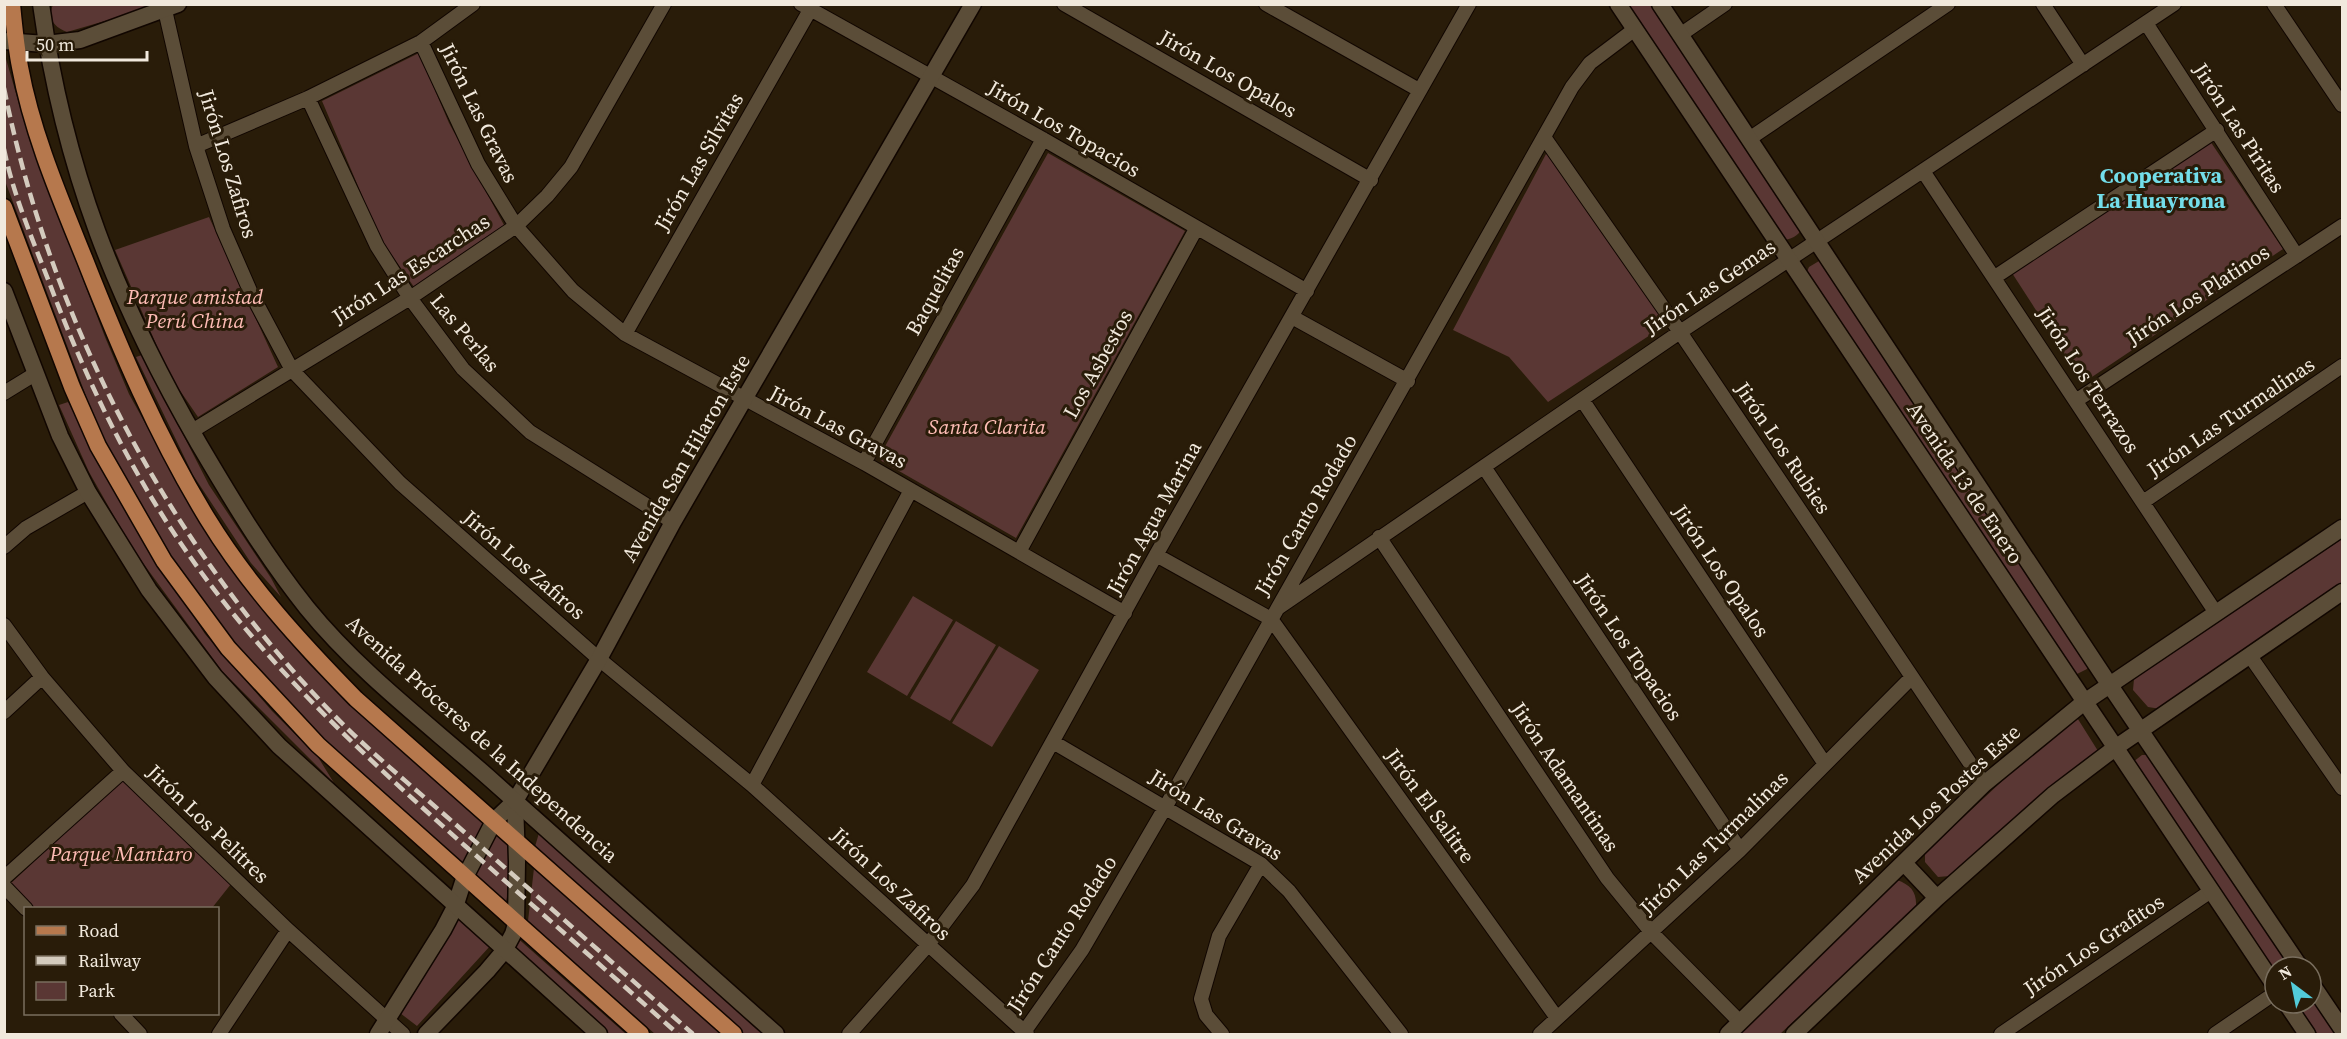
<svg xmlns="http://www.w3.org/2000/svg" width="2347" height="1039" viewBox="0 0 2347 1039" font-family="'Source Serif 4',serif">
<rect width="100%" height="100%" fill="#291c09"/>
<path fill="#5a3734" d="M 53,5 L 160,5 L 67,32 C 54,27 47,18 53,5 Z
M 1625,5 L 1651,5 L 1802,228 C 1799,236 1790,240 1782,240 Z
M 4,52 L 30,142 L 105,337 L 129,394 L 204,530 L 259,606 L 309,664 L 357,711 L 484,823 L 463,863 C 418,823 371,784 327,743 C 231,653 145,532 92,412 L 5,181 Z
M 419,53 L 449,123 L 504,225 L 414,287 L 380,238 L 322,101 Z
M 2210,141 L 2283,249 L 2083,383 L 2012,273 Z
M 1048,153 L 1185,231 L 1016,538 L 878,459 Z
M 1546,154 L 1554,157 L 1667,324 L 1548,402 L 1509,357 L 1453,330 Z
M 209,217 L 278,367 L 198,417 L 170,376 L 115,250 Z
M 1819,261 L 1825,264 L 2090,663 L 2087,669 L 2075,675 L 1806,274 L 1809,267 Z
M 142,355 L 209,485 L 271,578 L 281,597 L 251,563 L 193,475 L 136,357 Z
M 68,402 L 129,518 L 205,634 L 272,711 L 318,757 L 334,783 L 222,671 L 132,548 L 89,472 L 59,405 Z
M 2342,539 L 2342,582 L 2161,709 L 2148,707 L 2133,690 L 2134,679 Z
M 913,596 L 953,620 L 907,696 L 867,672 Z
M 956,621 L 996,645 L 950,721 L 910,698 Z
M 999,646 L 1039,670 L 992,747 L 952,723 Z
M 2076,716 L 2098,751 L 1950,876 L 1938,877 L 1925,862 L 1925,853 L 2059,728 Z
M 2142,755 L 2147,755 L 2293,967 L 2275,967 L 2275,972 L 2133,762 Z
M 122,780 L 231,884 L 212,908 L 33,908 L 10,884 Z
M 493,832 L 508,846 L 510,882 L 506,902 L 474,873 Z
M 539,833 L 765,1034 L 744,1034 L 534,850 Z
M 534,868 L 721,1034 L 655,1034 L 528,921 Z
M 1897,880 C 1911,885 1917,892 1916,907 L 1780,1034 L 1737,1034 Z
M 458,915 L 491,945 L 417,1026 L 400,1013 Z
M 514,935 L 626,1034 L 608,1034 L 507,944 Z
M 2311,993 L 2340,1034 L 2318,1034 L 2296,1003 L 2311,1003 Z"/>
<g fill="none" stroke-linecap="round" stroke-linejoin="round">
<g stroke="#110600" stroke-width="16">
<path id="minor" d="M 801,4 L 1043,139 L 1307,291
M 1064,4 L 1371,180
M 1266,4 L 1419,90
M 2043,4 L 2083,65
M 2274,4 L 2342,105
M 165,10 L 196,146 L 223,229 L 251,293 L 292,370 L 400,483 L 599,659 L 752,785 L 1027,1034
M 2146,23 L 2297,256
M 1680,35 L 1725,4
M 421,42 L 478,164 L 516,226 L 573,291 L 625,334 L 864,463 L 1125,613
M 308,98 L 377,246 L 410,298 L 463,369 L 530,432 L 673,522
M 1544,137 L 1680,332 L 1984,784
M 1749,139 L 1948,4
M 196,146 L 308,98 L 421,42 L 473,4
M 1923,171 L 2216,613
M 1995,277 L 2217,130
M 1292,317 L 1408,381
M 625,334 L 810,10
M 4,393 L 35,374
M 2077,400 L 2342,226
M 1583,401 L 1825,764
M 192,431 L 410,298 L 516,226 L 547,196 L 571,167 L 664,4
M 864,463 L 1043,139
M 1484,467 L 1740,850
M 2143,502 L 2342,366
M 1379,537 L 1607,878 L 1652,933 L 1740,1022
M 4,547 L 26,528 L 88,492
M 1019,552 L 1196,229
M 1156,555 L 1271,619 L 1557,1018
M 1278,608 L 1680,332 L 2174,4
M 4,625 L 42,677 L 123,771 L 288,930 L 403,1034
M 2250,656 L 2342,788
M 4,712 L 42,677
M 1053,742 L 1261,864 L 1289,891 L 1401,1034
M 752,785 L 911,490
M 4,878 L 123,771
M 4,886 L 26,909
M 121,1014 L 140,1034
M 1024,1032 L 1082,950 L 1166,806 L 1572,87 L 1590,63 L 1635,29
M 219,1034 L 288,930
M 849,1034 L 927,946 L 973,885 L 1156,555 L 1469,4
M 1222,1034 L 1206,1015 L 1201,999 L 1219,936 L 1261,864
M 1540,1034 L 1740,850 L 1912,677
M 2001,1034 L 2211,891
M 2215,1034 L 2275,993"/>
</g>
<g stroke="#110600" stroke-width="19">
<path id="tertiary" d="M 378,1034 L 443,930 L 455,907 L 464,879 L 494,821 L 515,801
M 426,1034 L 487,971 L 504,951 L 513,934 L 516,924 L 517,862 L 515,801 L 599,659 L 673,522 L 973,4"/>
</g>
<g stroke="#110600" stroke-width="19">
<path id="secondary" d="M 41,4 C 64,170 116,300 199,444 C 232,500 266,557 307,608 C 359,672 427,723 488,777 C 585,863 680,949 776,1034
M 1618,4 L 2275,986
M 1660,4 L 2109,684 L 2300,967
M 4,41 L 46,44 L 80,40 L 178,4
M 4,291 L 60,436 L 88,492 L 149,590 L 215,677 L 279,746 L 599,1034
M 1904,863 L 1937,898
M 2311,983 L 2342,1029
M 2286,1003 L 2307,1034
M 1728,1034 L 1984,784 L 2083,703 L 2342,528
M 1794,1034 L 1937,898 L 2053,795 L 2115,748 L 2342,592"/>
</g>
<g stroke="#110600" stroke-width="19">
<path id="primary" d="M 12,4 C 14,25 16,47 20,67 C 32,133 60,198 85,260 C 120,349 157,436 207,518 C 248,585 301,643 356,699 L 734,1034
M 4,207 L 72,387 L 98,446 L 164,561 L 228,648 L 318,745 L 641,1034"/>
</g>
<use href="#minor" stroke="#5b4d38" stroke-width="14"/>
<use href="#tertiary" stroke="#5b4d38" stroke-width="16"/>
<use href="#secondary" stroke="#5b4d38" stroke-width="16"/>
<use href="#primary" stroke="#b6784d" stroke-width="16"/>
<path stroke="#d4cbbe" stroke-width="4.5" stroke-dasharray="12 6" stroke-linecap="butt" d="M 4,88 C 50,319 166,540 329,710 C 367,750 412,786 454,823 C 534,893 614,964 693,1034
M 4,149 C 14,199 36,247 54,295 C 88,383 130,470 184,548 C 262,662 362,754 464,845 C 536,908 607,971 678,1034"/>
</g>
<g text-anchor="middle" stroke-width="6" stroke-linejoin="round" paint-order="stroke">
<g font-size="21" fill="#f1e9dd" stroke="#291c09">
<text transform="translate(1228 74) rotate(30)" y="7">Jirón Los Opalos</text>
<text transform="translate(479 113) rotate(64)" y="7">Jirón Las Gravas</text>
<text transform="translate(2239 128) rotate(57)" y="7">Jirón Las Piritas</text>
<text transform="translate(1064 129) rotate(30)" y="7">Jirón Los Topacios</text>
<text transform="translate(699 162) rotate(-60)" y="7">Jirón Las Silvitas</text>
<text transform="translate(228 164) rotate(73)" y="7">Jirón Los Zafiros</text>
<text transform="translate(411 269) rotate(-33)" y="7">Jirón Las Escarchas</text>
<text transform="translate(1710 287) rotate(-34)" y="7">Jirón Las Gemas</text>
<text transform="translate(935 291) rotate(-61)" y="7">Baquelitas</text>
<text transform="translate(2198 295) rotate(-33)" y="7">Jirón Los Platinos</text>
<text transform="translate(465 333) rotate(50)" y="7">Las Perlas</text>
<text transform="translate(1098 364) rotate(-61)" y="7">Los Asbestos</text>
<text transform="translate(2088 380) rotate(57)" y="7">Jirón Los Terrazos</text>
<text transform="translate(2231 417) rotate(-34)" y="7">Jirón Las Turmalinas</text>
<text transform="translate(838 427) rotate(28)" y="7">Jirón Las Gravas</text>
<text transform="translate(1783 448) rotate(56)" y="7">Jirón Los Rubies</text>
<text transform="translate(686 458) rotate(-60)" y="7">Avenida San Hilaron Este</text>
<text transform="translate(1965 483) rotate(56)" y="7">Avenida 13 de Enero</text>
<text transform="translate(1306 515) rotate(-60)" y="7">Jirón Canto Rodado</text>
<text transform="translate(1154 518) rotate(-61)" y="7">Jirón Agua Marina</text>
<text transform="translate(524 565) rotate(41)" y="7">Jirón Los Zafiros</text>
<text transform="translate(1721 571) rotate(56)" y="7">Jirón Los Opalos</text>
<text transform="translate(1629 647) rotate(56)" y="7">Jirón Los Topacios</text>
<text transform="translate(482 739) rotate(42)" y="7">Avenida Próceres de la Independencia</text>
<text transform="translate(1565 777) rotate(56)" y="7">Jirón Adamantinas</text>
<text transform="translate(1936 804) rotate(-43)" y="7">Avenida Los Postes Este</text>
<text transform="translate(1430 806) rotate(54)" y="7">Jirón El Salitre</text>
<text transform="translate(1216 815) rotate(32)" y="7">Jirón Las Gravas</text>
<text transform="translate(208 824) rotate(44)" y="7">Jirón Los Pelitres</text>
<text transform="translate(1714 843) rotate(-44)" y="7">Jirón Las Turmalinas</text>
<text transform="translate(891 884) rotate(43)" y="7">Jirón Los Zafiros</text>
<text transform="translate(1062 934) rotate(-57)" y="7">Jirón Canto Rodado</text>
<text transform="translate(2094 945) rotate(-34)" y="7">Jirón Los Grafitos</text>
</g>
<g font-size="21" font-style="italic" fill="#febcb5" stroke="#291c09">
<text x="195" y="304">Parque amistad<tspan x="195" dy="24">Perú China</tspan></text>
<text x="987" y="434">Santa Clarita</text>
<text x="121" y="861">Parque Mantaro</text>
</g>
<g font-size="22" font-weight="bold" fill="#73deea" stroke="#291c09">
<text x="2161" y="183">Cooperativa<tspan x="2161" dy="25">La Huayrona</tspan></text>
</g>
</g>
<rect width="2347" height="1039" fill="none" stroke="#f1e9dd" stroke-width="12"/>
<rect x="24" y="907" width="195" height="108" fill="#291c09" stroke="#796e5e" stroke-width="1.5"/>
<rect x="36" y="926" width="30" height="9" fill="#b6784d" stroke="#796e5e" stroke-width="1.5"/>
<text x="78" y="937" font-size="18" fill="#f1e9dd">Road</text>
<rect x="36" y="956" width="30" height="9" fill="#d4cbbe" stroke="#796e5e" stroke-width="1.5"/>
<text x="78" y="967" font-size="18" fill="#f1e9dd">Railway</text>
<rect x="36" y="982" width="30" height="18" fill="#5a3734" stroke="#796e5e" stroke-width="1.5"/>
<text x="78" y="997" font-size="18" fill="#f1e9dd">Park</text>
<g transform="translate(2293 985) rotate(328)"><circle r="28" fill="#291c09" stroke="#796e5e" stroke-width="1.5"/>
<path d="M0-4.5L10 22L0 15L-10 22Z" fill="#52cbd9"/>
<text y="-9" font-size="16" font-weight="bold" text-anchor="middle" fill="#f1e9dd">N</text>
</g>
<path d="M27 51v9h120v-9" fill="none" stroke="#f1e9dd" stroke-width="3"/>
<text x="36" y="51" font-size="18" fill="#f1e9dd" stroke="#291c09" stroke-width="4.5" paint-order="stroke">50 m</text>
</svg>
